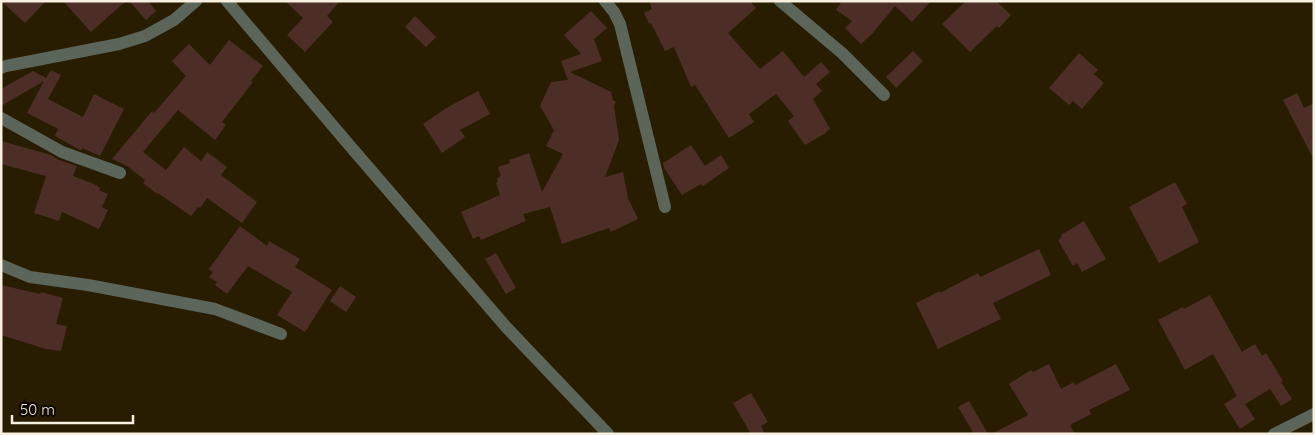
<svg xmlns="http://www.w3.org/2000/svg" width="1315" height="435" viewBox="0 0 1315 435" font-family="Quicksand,sans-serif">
<rect width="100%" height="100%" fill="#281d01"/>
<path fill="#4c2e26" d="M 1,1 L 46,1 L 25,23 Z
M 63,1 L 126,1 L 91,32 Z
M 129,1 L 148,1 L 156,11 L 146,20 Z
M 285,1 L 340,1 L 327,16 L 333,22 L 305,52 L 287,35 L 303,18 Z
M 649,1 L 750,1 L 756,8 L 728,33 L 760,69 L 783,51 L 804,77 L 821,62 L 830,72 L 816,84 L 822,91 L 813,99 L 830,129 L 826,132 L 826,133 L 805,145 L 788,121 L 794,116 L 776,94 L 749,114 L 754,122 L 729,138 L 695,85 L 691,87 L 674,47 L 665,51 L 651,23 L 649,24 L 644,13 L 652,9 Z
M 842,1 L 931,1 L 912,22 L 895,6 L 872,34 L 861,44 L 845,28 L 852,21 L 836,10 Z
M 966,1 L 996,1 L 1011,15 L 999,28 L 997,26 L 970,52 L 942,24 Z
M 591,11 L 607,28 L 594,39 L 602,61 L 570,72 L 611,92 L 613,100 L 616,102 L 614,106 L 619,140 L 605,177 L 623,172 L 628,198 L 638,219 L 611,232 L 609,228 L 562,244 L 550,207 L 523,214 L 526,221 L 481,240 L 479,236 L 473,239 L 461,212 L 500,195 L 496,183 L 498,182 L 497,178 L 501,176 L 498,167 L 510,163 L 509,160 L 529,153 L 542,192 L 563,154 L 546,146 L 554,130 L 540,106 L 551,82 L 568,80 L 561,61 L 581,54 L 564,35 Z
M 415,16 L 436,37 L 426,47 L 405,27 Z
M 229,40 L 263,66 L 251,81 L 253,82 L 222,122 L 226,125 L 215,140 L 178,110 L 143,152 L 166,170 L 184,147 L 201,161 L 207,152 L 227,167 L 221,175 L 257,202 L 242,223 L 207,198 L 200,208 L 198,207 L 191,216 L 158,193 L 157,194 L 143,183 L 145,180 L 127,166 L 112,159 L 152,111 L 154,113 L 186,76 L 172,61 L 189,44 L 210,65 Z
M 913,51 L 923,61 L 896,88 L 886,77 Z
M 1079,53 L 1098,70 L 1094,74 L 1104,83 L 1082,109 L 1073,101 L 1069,105 L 1049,88 Z
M 51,70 L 61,75 L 48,99 L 83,117 L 94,94 L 124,109 L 100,156 L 82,148 L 82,150 L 80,150 L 55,136 L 58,129 L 27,113 L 44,81 L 1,106 L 1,89 L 33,71 L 46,78 Z
M 478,91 L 490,114 L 460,130 L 465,137 L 442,153 L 423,124 L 448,107 Z
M 1297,93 L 1304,108 L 1314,103 L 1314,160 L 1283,100 Z
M 1,141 L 51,155 L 59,160 L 77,166 L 73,176 L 94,184 L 100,188 L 99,190 L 108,194 L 102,207 L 108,210 L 99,229 L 62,212 L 59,221 L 34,213 L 46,176 L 1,164 Z
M 691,145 L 705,166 L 721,155 L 729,168 L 703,186 L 701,184 L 682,195 L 664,168 L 663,163 Z
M 1175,182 L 1187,204 L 1182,207 L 1199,242 L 1159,263 L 1129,207 Z
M 1084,221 L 1106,259 L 1082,272 L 1077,263 L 1073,266 L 1058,240 L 1062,237 L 1061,235 Z
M 240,226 L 267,246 L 269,241 L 300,259 L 295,267 L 332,290 L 305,332 L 277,315 L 292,292 L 248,266 L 227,294 L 215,285 L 217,282 L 209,277 L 213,272 L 209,269 Z
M 1039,249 L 1051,275 L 993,303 L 1001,319 L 938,349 L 916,303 L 940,291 L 940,293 L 978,273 L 980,277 Z
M 496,253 L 516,288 L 506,294 L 485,259 Z
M 1,285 L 40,294 L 41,292 L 63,298 L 56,324 L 67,326 L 61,351 L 46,349 L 1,335 Z
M 340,286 L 356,297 L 346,312 L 330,301 Z
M 1210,295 L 1242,352 L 1255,344 L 1262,356 L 1266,353 L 1283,381 L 1281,382 L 1292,399 L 1281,406 L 1270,389 L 1245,404 L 1255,419 L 1240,429 L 1224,404 L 1237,396 L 1213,354 L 1185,370 L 1158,320 L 1183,307 L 1184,309 Z
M 1049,364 L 1061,389 L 1074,382 L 1075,385 L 1116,364 L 1130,390 L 1089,410 L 1091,414 L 1070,425 L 1075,434 L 991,434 L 1028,415 L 1009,384 L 1031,370 L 1033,372 Z
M 751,393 L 768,422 L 761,426 L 765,434 L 751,434 L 733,403 Z
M 969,401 L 988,434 L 974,434 L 958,407 Z"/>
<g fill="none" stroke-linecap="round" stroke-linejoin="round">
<path stroke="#5c6559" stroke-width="12" d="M 605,1 L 614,12 L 620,24 L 665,207
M 780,1 L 842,53 L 884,95
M 1,68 L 6,66 L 119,44 L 145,36 L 174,20 L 196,1
M 1,118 L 62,152 L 120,173
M 1,265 L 30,277 L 88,285 L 215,309 L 281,334
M 1274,434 L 1314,414"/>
<path stroke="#5c6559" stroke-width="12" d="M 227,1 L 350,146 L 507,328 L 608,434"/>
</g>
<rect width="1315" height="435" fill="none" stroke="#f7f0e0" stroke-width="5"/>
<path d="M12 415v8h121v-8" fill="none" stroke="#f7f0e0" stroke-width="2.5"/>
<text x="20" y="415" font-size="15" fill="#f7f0e0" stroke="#0d0801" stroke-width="4" paint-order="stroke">50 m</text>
</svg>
